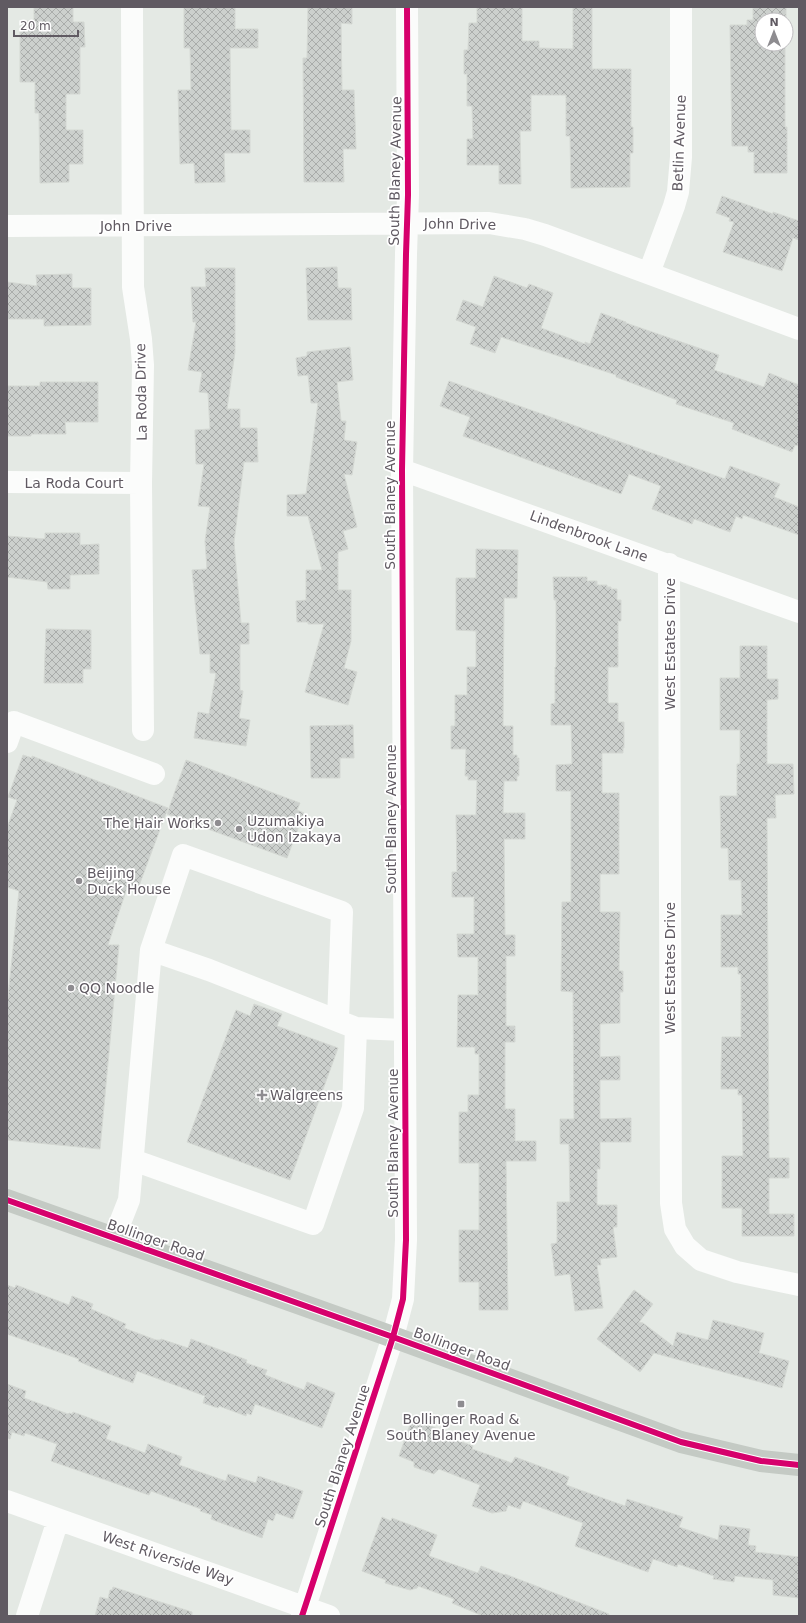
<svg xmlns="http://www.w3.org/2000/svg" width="806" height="1623" viewBox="0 0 806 1623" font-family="'DejaVu Sans',sans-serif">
<defs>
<pattern id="building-cross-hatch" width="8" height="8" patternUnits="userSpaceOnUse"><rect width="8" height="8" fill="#ccd0cd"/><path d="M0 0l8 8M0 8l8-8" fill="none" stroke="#a9acaa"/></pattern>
</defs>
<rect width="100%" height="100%" fill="#e4e9e4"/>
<path fill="url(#building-cross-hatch)" stroke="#d4d8d3" d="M 34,7 L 73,7 L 73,22 L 84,22 L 85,47 L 80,47 L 80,94 L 66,94 L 66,130 L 83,130 L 83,164 L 69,164 L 69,182 L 40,183 L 39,113 L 35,113 L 35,82 L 20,82 L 20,30 L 27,30 L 27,21 L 34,21 Z
M 184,7 L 235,7 L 235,29 L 258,29 L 258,48 L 230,48 L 231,130 L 250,130 L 250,153 L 224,153 L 225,182 L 195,183 L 194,163 L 180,164 L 178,90 L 191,90 L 190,48 L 184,48 Z
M 308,7 L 352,7 L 352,24 L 341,23 L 342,90 L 354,90 L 356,149 L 343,149 L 344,182 L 304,182 L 303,58 L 307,58 Z
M 477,7 L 522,7 L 522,41 L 539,41 L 539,48 L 573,49 L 573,7 L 592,7 L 592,69 L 631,69 L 631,127 L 633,127 L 633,153 L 630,153 L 630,187 L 571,188 L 570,136 L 566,136 L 566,95 L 531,95 L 531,131 L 520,131 L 521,184 L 499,184 L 499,165 L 467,165 L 467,139 L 473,139 L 472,106 L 467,106 L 467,74 L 464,74 L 464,50 L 468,50 L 469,23 L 477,23 Z
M 753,7 L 786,7 L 786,20 L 762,20 L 762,44 L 785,44 L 785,127 L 787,127 L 787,173 L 754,173 L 754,152 L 748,152 L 748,146 L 732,146 L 730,25 L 747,25 L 747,20 L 753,20 Z
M 722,196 L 773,214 L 773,212 L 799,221 L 799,240 L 793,238 L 782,271 L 723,252 L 734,222 L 729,221 L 730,218 L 716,213 Z
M 337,267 L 338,288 L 351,288 L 352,320 L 308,320 L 306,268 Z
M 205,268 L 235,268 L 235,352 L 227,409 L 240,409 L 240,428 L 257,428 L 258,462 L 244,462 L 234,542 L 241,623 L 249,623 L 249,644 L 240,644 L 240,690 L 243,691 L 239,718 L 250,720 L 246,746 L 194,738 L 198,712 L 209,714 L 216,673 L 210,673 L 210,654 L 200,654 L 192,570 L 207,569 L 205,541 L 210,507 L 198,506 L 204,464 L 196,464 L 195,430 L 210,429 L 208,393 L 199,392 L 202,372 L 188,370 L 196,322 L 193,322 L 191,287 L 206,287 Z
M 72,274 L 72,288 L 91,288 L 91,325 L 44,326 L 44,319 L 7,319 L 7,282 L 37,286 L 36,275 Z
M 494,276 L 527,288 L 529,284 L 553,293 L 541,328 L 585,344 L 585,342 L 590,344 L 601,313 L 626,322 L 626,323 L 719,355 L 714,370 L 764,387 L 769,373 L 799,385 L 799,446 L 795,445 L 792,452 L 732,429 L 734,423 L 676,404 L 677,400 L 616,377 L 616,375 L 501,337 L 495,353 L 470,344 L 476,327 L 456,320 L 463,300 L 483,307 Z
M 350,347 L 353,380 L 337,382 L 341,421 L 346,421 L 344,440 L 357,442 L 352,475 L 344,474 L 357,527 L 343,531 L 348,549 L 338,552 L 338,590 L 351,590 L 351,641 L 344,668 L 357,672 L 348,705 L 305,692 L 324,624 L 308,624 L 308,622 L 297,622 L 296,601 L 306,600 L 306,570 L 322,570 L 308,516 L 287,516 L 287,495 L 306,494 L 318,403 L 311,403 L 308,375 L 298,376 L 296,358 L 307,356 L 307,352 Z
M 449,381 L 725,479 L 730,466 L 780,484 L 774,497 L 799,507 L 799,535 L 743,515 L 742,519 L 736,516 L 730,532 L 694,519 L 692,524 L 652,509 L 661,486 L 629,474 L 621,494 L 463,436 L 470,417 L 440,406 Z
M 40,382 L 98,382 L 98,422 L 65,422 L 66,434 L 31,434 L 31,436 L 7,436 L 7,386 L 40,386 Z
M 45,533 L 80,533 L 80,545 L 99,544 L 99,574 L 70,575 L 70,589 L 48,589 L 47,582 L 7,577 L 7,536 L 45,539 Z
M 476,549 L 518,550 L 517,598 L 504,598 L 503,726 L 513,726 L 513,755 L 517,755 L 517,758 L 519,758 L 519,776 L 517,776 L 517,781 L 504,781 L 503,813 L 525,813 L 525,839 L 504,839 L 505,935 L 515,935 L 515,956 L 506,956 L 506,1026 L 515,1026 L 515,1042 L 505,1042 L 505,1109 L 515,1109 L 515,1141 L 536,1141 L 536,1161 L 506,1161 L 508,1310 L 479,1310 L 479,1282 L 459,1282 L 459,1230 L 479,1230 L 479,1163 L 459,1163 L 459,1112 L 468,1112 L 468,1095 L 479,1095 L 479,1054 L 475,1054 L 475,1047 L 457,1047 L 458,995 L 478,995 L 478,957 L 458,957 L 457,934 L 474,934 L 474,897 L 452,897 L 452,872 L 457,872 L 456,815 L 476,815 L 477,780 L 468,780 L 468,776 L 465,776 L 466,749 L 451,749 L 451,726 L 455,726 L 455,695 L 467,695 L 467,667 L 476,667 L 476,631 L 456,630 L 456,578 L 476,578 Z
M 553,577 L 587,577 L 587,581 L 597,581 L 597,585 L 607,585 L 607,587 L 611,587 L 611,589 L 617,589 L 617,600 L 621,600 L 621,621 L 618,621 L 618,667 L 608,667 L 608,703 L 618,703 L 618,722 L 624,722 L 624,748 L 623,748 L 623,753 L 602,753 L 602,793 L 619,793 L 619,874 L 600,874 L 600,912 L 620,912 L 619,971 L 623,971 L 623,992 L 620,992 L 620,1023 L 600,1024 L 600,1057 L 620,1056 L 620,1080 L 600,1080 L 600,1119 L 631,1118 L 631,1142 L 600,1142 L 600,1169 L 597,1169 L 597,1205 L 617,1205 L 617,1227 L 613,1227 L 617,1257 L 600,1259 L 601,1265 L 597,1265 L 603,1308 L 575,1311 L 570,1274 L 555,1276 L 551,1244 L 557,1243 L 557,1202 L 570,1202 L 569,1144 L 560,1144 L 560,1119 L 574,1119 L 573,992 L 561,991 L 562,902 L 571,902 L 571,791 L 556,791 L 556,765 L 572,764 L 571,725 L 551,725 L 551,704 L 555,703 L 555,667 L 556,667 L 556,600 L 554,600 Z
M 46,629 L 91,630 L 91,669 L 83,669 L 83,683 L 44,683 Z
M 740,646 L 767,646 L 767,679 L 778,679 L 778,699 L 767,700 L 767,764 L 793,764 L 794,794 L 775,795 L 776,818 L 767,818 L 769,1158 L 789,1158 L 789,1178 L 769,1178 L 769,1214 L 794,1214 L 794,1236 L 742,1236 L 742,1208 L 722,1208 L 722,1156 L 743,1156 L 742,1095 L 738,1095 L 738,1089 L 721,1089 L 721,1066 L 722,1037 L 741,1037 L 741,974 L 738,974 L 738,967 L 721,967 L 721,915 L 742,915 L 741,880 L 729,880 L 728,848 L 721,848 L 720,796 L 737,796 L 737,764 L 740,764 L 740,730 L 720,730 L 720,678 L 740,678 Z
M 353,725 L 354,758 L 340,758 L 340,778 L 311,778 L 310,726 Z
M 23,755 L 32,758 L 32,756 L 168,808 L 137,891 L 127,888 L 108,945 L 119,945 L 100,1149 L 7,1140 L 7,1006 L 19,891 L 7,887 L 7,828 L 17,800 L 8,797 Z
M 186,760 L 300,803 L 297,810 L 304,813 L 287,858 L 167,814 Z
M 254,1004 L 282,1014 L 277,1026 L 338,1048 L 290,1180 L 187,1142 L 236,1010 L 250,1016 Z
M 7,1285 L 15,1288 L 16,1285 L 69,1305 L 72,1296 L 93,1304 L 91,1309 L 126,1324 L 124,1328 L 156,1340 L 160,1340 L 161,1339 L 188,1348 L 191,1339 L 247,1360 L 246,1363 L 267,1370 L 265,1375 L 304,1390 L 307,1382 L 335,1393 L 322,1428 L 255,1404 L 251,1415 L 247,1413 L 246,1416 L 219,1406 L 218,1408 L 203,1403 L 205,1396 L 137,1371 L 133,1383 L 94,1368 L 78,1361 L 79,1359 L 7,1334 Z
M 634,1290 L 653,1304 L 639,1322 L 643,1323 L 673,1346 L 677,1332 L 708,1340 L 713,1320 L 764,1333 L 759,1353 L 789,1361 L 782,1388 L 654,1353 L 640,1372 L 597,1339 Z
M 7,1384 L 26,1391 L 24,1398 L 68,1414 L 69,1413 L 72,1414 L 73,1412 L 111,1426 L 106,1439 L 145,1453 L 148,1444 L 182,1457 L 179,1465 L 226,1481 L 228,1474 L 256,1483 L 258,1476 L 303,1491 L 293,1519 L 276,1513 L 273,1521 L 268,1519 L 262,1538 L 216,1521 L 211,1519 L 212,1515 L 200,1511 L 201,1509 L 151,1491 L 149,1495 L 51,1461 L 57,1444 L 25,1433 L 24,1436 L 12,1432 L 10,1439 L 7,1438 Z
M 412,1419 L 438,1429 L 437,1431 L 442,1432 L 442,1435 L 473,1446 L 472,1449 L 512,1463 L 515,1457 L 569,1477 L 566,1485 L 625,1506 L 627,1499 L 683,1517 L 679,1527 L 718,1540 L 720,1525 L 750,1529 L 748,1545 L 756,1546 L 755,1552 L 799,1557 L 799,1598 L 773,1595 L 773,1580 L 735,1576 L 734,1582 L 713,1579 L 714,1576 L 678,1564 L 677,1567 L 653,1559 L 648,1572 L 575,1546 L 583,1523 L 523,1501 L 520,1509 L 508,1505 L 506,1511 L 492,1513 L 472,1506 L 480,1485 L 439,1469 L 434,1474 L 414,1467 L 414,1462 L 399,1456 Z
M 382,1517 L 391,1521 L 392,1518 L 437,1535 L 429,1556 L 478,1573 L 481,1566 L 505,1575 L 505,1574 L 609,1614 L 609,1616 L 483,1616 L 452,1603 L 454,1599 L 418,1586 L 417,1588 L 410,1590 L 385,1583 L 386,1580 L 362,1571 Z
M 113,1587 L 192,1612 L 192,1616 L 95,1616 L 100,1597 L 108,1599 L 110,1590 L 112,1590 Z"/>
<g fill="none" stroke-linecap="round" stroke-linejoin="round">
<path stroke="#fbfcfb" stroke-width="22" d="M 132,7 L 133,287 L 141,339 L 143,365 L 141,483 L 143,730
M 7,226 L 489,223 L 525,229 L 545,235 L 799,329
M 649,273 L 674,206 L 678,192 L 681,157 L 681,7
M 402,470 L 799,612
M 7,482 L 141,483
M 669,564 L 671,1203 L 675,1229 L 685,1246 L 701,1260 L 737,1272 L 799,1285
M 7,742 L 14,722 L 154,774
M 151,950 L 209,970 L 356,1028 L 404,1030
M 133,1160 L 313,1224 L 353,1108 L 356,1028
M 114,1238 L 129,1200 L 151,950 L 183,855 L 342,912 L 338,1020
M 7,1501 L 329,1616
M 27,1616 L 58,1520
M 302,1616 L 393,1337 L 403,1299 L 406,1240 L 402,470 L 406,254 L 408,195 L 407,7"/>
<path stroke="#c4cac4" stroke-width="22" d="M 7,1200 L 393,1337 L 681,1442 L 761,1461 L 799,1465"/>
<g stroke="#fff" stroke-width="8">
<path id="cycleway" d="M 7,1200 L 393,1337 L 681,1442 L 761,1461 L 799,1465
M 302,1616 L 393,1337 L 403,1299 L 406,1240 L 402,470 L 406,254 L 408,195 L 407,7"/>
</g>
<use href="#cycleway" stroke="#d6006c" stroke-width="6"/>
</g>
<g fill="#8e8c90" stroke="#fff" stroke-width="1.5">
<circle cx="218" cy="823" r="4"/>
<circle cx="239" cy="829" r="4"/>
<circle cx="79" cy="881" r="4"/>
<circle cx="71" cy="988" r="4"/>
<path d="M260 1089h4v4h4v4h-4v4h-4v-4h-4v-4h4z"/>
<rect x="457" y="1400" width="8" height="8" rx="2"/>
</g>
<g text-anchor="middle" stroke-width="3.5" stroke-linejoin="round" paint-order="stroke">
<g font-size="14" fill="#605a62" stroke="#fff">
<text transform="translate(679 143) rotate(-88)" y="5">Betlin Avenue</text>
<text transform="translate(395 171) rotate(-89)" y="5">South Blaney Avenue</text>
<text transform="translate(460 224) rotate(1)" y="5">John Drive</text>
<text x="136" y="231">John Drive</text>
<text transform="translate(141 392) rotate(-91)" y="5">La Roda Drive</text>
<text x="74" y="488">La Roda Court</text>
<text transform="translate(390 495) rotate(-90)" y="5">South Blaney Avenue</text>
<text transform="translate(589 536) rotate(20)" y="5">Lindenbrook Lane</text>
<text transform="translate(670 644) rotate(-90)" y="5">West Estates Drive</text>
<text transform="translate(391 819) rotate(-90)" y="5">South Blaney Avenue</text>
<text transform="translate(670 968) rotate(-90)" y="5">West Estates Drive</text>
<text transform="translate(393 1143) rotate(-90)" y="5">South Blaney Avenue</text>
<text transform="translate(156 1240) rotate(19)" y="5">Bollinger Road</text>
<text transform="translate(462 1349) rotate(20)" y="5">Bollinger Road</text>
<text transform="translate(342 1456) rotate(-72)" y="5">South Blaney Avenue</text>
<text transform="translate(168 1558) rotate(19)" y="5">West Riverside Way</text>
</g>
<g font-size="14" fill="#605a62" stroke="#fff" text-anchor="start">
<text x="247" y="826">Uzumakiya<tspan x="247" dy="16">Udon Izakaya</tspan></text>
<text x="210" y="828" text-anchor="end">The Hair Works</text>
<text x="87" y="878">Beijing<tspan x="87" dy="16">Duck House</tspan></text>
<text x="79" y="993">QQ Noodle</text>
<text x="270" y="1100">Walgreens</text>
<text x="461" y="1424" text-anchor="middle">Bollinger Road &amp;<tspan x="461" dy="16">South Blaney Avenue</tspan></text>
</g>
</g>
<rect width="806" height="1623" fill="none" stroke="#605a62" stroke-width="16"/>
<g transform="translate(774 32)"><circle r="19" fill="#ffffff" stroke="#bfbdc0"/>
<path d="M0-3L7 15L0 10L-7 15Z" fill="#8e8c90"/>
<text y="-6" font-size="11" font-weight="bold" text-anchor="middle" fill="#605a62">N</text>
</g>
<path d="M14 30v6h64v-6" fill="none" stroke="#605a62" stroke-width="2"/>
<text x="20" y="30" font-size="12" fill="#605a62" stroke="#ffffff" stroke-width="3" paint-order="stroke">20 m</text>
</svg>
